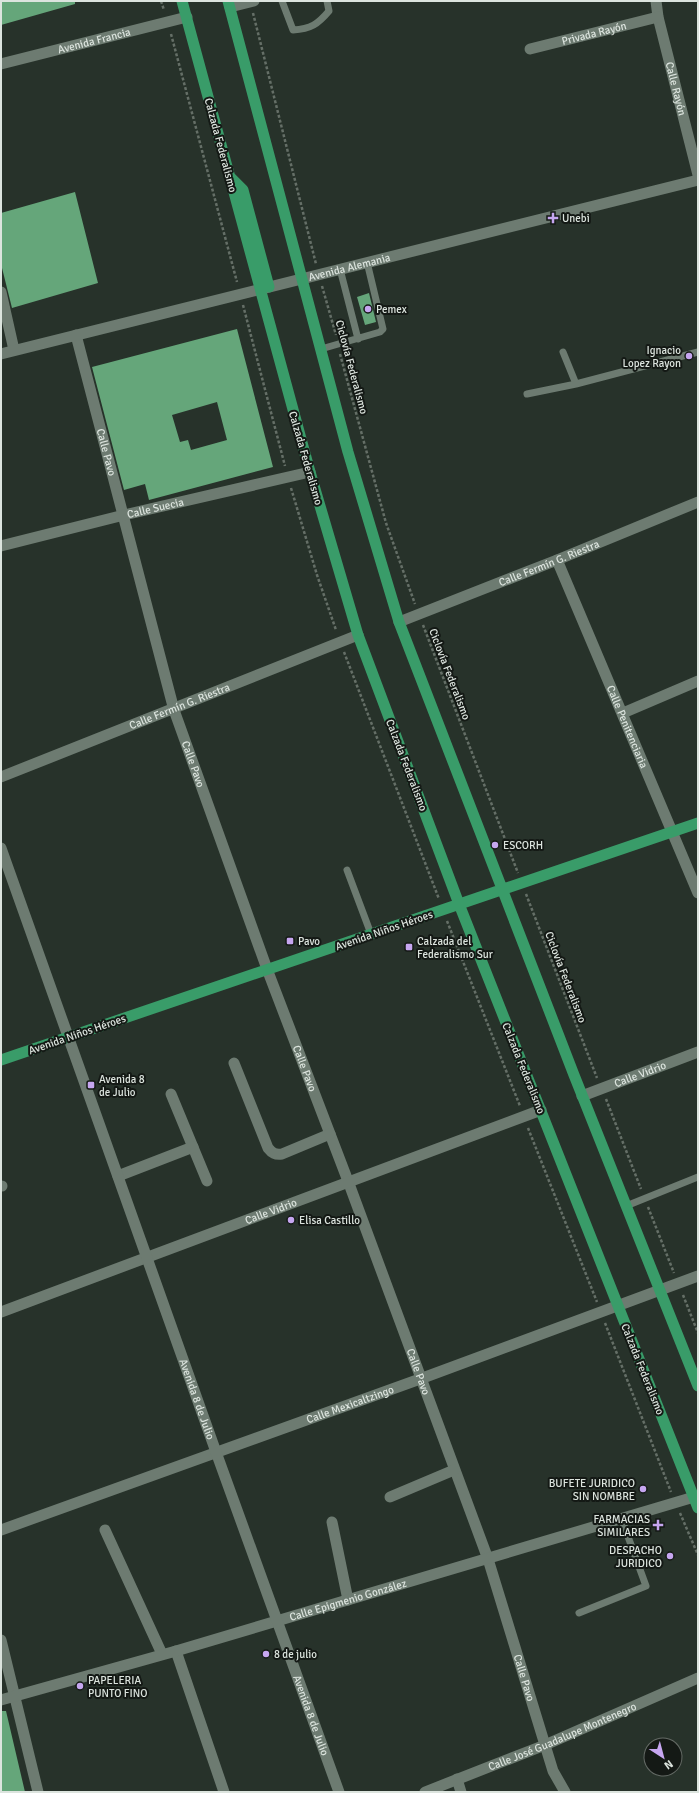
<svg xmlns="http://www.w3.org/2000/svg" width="699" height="1793" viewBox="0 0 699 1793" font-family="Signika,sans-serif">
<rect width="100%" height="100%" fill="#27322a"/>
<path fill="#65a67a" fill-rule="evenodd" d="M 1,1 L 75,1 L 75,4 L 1,25 Z
M 75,192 L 98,283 L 12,308 L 1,264 L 1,213 Z
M 369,293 L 376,322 L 365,325 L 357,297 Z
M 237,329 L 273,467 L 149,500 L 145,484 L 124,490 L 92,367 ZM 217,402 L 227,440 L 191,450 L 188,440 L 180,442 L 172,415 Z
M 1,1711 L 6,1711 L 25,1792 L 1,1792 Z"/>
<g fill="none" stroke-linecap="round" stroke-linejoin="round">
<path stroke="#656f67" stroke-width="2.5" stroke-dasharray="3 2" stroke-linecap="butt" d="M 161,1 L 164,10
M 253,13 L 316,264
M 171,34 L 237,282
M 322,286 L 336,335
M 243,305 L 285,466
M 340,354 L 386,523 L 415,604
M 291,488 L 317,575 L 336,630
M 423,625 L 518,873
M 344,652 L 439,899
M 526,894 L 597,1078
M 447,921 L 520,1106
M 606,1099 L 641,1189
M 528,1128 L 597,1302
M 648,1207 L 674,1273
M 683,1295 L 698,1333
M 605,1323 L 671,1492
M 680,1513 L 698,1555"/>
<path stroke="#6d7b71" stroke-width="7" d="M 282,1 L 293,30 C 311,29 318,24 329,11 L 327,1
M 340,269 L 358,339
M 321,349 L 380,332 L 383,329 L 367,262
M 563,352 L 576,384
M 527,394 L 576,384 L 698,352
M 347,870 L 371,934
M 626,1206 L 698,1177
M 579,1613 L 646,1586 L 622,1520"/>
<g stroke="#6d7b71" stroke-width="11">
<path id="s1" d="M 656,1 L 658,17 L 698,175"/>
<path d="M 230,7 L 254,1"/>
<path id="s2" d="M 530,49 L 658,17"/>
<path id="s3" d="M 1,64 L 187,17"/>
<path d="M 1,292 L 14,350"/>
<path id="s4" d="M 76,335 L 174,710 L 267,969 L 348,1181 L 488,1559 L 553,1771 L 565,1792"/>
<path id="s5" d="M 1,354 L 698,180"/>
<path id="s6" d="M 1,546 L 124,515 L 310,472"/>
<path id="s7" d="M 557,560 L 698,893"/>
<path id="s8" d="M 399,622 L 557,560 L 698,502"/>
<path d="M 623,713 L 698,681"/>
<path id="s9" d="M 1,777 L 358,635"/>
<path d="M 234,1063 L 268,1148 C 272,1153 275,1155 282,1154 L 330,1134"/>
<path d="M 171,1094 L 207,1181"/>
<path id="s10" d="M 582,1096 L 698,1052"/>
<path d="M 118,1176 L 193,1147"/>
<path d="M 1,1186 L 2,1186"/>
<path id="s11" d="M 1,1312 L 541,1110"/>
<path d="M 390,1497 L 454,1470"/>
<path d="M 332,1522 L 348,1600"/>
<path id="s12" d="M 1,1530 L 420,1379 L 698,1276"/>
<path d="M 105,1530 L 162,1654"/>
<path d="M 1,1640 L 38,1792"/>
<path d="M 176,1651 L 224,1792"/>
<path id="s13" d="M 1,1700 L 176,1651 L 694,1497"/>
<path d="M 457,1779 L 461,1792"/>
<path id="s14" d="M 425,1792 L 545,1745 L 698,1678"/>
</g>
<path stroke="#6d7b71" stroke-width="11" id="s15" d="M 1,848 L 216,1452 L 339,1792"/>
<path stroke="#399c69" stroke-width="11" d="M 182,1 L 310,472 L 358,635 L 459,904 L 698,1508
M 228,1 L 348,452 L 399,622 L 574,1075 L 698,1386
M 230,177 L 243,190 L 269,287
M 1,1060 L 698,823"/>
</g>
<g fill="#c6a6f0" stroke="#141915" stroke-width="1.5">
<path d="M551 212h4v4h4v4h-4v4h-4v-4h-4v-4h4z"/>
<circle cx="368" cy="309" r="4"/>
<circle cx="689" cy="356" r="4"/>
<circle cx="495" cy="845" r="4"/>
<rect x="286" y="937" width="8" height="8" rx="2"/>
<rect x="405" y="943" width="8" height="8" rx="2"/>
<rect x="87" y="1081" width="8" height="8" rx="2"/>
<circle cx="291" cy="1220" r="4"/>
<circle cx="643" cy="1489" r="4"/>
<path d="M656 1519h4v4h4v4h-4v4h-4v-4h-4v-4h4z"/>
<circle cx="670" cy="1556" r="4"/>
<circle cx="266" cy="1654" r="4"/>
<circle cx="80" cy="1686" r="4"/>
</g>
<g text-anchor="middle" stroke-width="4" stroke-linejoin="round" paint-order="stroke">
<g font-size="11" fill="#dce4de" stroke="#141915">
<text dy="4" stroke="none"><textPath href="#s2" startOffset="66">Privada Rayón</textPath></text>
<text dy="4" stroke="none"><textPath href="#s3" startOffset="96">Avenida Francia</textPath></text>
<text dy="4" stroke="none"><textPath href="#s1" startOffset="90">Calle Rayón</textPath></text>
<text transform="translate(221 145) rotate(75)" y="4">Calzada Federalismo</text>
<text dy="4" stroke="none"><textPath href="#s5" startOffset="359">Avenida Alemania</textPath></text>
<text transform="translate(352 367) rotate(75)" y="4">Ciclovía Federalismo</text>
<text dy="4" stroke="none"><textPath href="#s4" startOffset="121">Calle Pavo</textPath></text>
<text transform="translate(306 458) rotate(74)" y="4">Calzada Federalismo</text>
<text dy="4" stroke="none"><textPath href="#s6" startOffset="159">Calle Suecia</textPath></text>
<text dy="4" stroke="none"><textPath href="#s8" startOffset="161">Calle Fermín G. Riestra</textPath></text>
<text transform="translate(450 674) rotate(69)" y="4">Ciclovía Federalismo</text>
<text dy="4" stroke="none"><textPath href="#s9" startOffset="192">Calle Fermín G. Riestra</textPath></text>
<text dy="4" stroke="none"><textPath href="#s7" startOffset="181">Calle Penitenciaria</textPath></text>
<text dy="4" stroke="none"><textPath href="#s4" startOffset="445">Calle Pavo</textPath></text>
<text transform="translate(407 765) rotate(69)" y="4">Calzada Federalismo</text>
<text transform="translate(384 930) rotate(-19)" y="4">Avenida Niños Héroes</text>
<text transform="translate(566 977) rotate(69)" y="4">Ciclovía Federalismo</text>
<text transform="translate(77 1034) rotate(-19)" y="4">Avenida Niños Héroes</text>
<text transform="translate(524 1068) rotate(68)" y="4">Calzada Federalismo</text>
<text dy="4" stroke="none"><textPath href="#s4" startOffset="769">Calle Pavo</textPath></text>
<text dy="4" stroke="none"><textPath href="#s10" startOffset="62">Calle Vidrio</textPath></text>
<text dy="4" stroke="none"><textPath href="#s11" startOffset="288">Calle Vidrio</textPath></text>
<text transform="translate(643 1369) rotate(68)" y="4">Calzada Federalismo</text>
<text dy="4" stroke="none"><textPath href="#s4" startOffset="1093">Calle Pavo</textPath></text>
<text dy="4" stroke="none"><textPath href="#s15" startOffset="585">Avenida 8 de Julio</textPath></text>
<text dy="4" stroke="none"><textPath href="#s12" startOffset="371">Calle Mexicaltzingo</textPath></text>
<text dy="4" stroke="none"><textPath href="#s13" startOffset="361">Calle Epigmenio González</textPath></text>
<text dy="4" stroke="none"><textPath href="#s4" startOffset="1417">Calle Pavo</textPath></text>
<text dy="4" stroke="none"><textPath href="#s15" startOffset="921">Avenida 8 de Julio</textPath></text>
<text dy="4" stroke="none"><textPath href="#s14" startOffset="148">Calle José Guadalupe Montenegro</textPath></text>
</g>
<g font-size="11" fill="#dce4de" stroke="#141915" text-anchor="start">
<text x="562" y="222">Unebi</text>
<text x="376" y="313">Pemex</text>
<text x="681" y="354" text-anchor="end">Ignacio<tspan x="681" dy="13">Lopez Rayon</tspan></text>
<text x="503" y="849">ESCORH</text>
<text x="298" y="945">Pavo</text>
<text x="417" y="945">Calzada del<tspan x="417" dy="13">Federalismo Sur</tspan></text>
<text x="99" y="1083">Avenida 8<tspan x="99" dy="13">de Julio</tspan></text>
<text x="299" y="1224">Elisa Castillo</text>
<text x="635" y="1487" text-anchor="end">BUFETE JURIDICO<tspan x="635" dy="13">SIN NOMBRE</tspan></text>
<text x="650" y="1523" text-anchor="end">FARMACIAS<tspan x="650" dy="13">SIMILARES</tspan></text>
<text x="662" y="1554" text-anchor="end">DESPACHO<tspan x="662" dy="13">JURIDICO</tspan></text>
<text x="274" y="1658">8 de julio</text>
<text x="88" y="1684">PAPELERIA<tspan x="88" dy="13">PUNTO FINO</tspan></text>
</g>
</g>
<rect width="699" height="1793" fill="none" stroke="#dce4de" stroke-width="4"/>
<g transform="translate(663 1757) rotate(144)"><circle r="19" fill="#141915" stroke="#646a65"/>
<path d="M0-3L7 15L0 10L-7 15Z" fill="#c6a6f0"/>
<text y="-6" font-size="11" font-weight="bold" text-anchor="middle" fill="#dce4de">N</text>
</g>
</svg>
